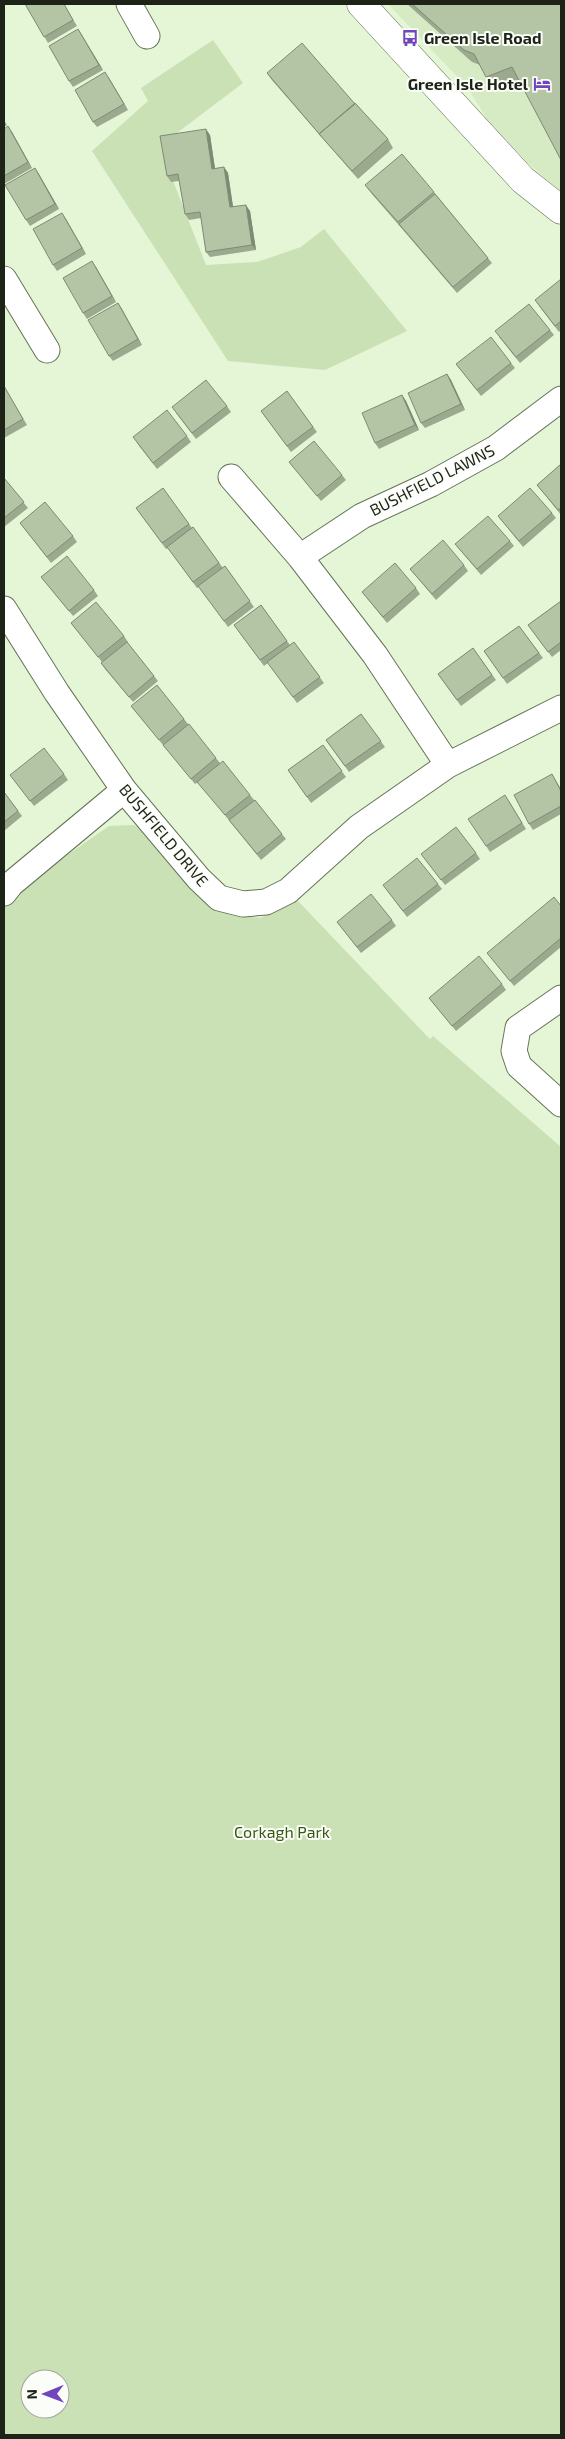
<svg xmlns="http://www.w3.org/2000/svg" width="565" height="2439" viewBox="0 0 565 2439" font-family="'Exo 2',sans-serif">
<rect width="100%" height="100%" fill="#e5f6d6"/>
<path fill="#d6ebc3" d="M 388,4 L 561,4 L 561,192 L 527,162 L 487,119 L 467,87 Z"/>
<path fill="#c9e1b4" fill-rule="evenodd" d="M 213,40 L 243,83 L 169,139 L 170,173 L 206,265 L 257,262 L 301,247 L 324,229 L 407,331 L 325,370 L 228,361 L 92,151 L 148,101 L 141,88 Z
M 134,825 L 145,831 L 205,901 L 233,914 L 260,918 L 298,901 L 425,1034 L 430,1039 L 433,1036 L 561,1147 L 561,2435 L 4,2435 L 4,908 L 17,890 L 109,826 ZM 30,2379 L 60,2379 L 60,2409 L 30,2409 Z"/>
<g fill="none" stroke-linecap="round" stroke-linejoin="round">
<g stroke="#657457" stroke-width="27">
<path id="minor" d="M 129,4 L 147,36
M 4,279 L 47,350
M 231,477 L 300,557 L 375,655 L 448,765
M 300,557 L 362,516 L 431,484 L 496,448 L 561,399
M 4,609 L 57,693 L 124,790 L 199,879 L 219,898 L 243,904 L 266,902 L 288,891 L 359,827 L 448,765 L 561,708
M 4,893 L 11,884 L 124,790
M 561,998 L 518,1028 L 514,1051 L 519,1066 L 561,1104"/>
</g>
<g stroke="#657457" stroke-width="29">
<path id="tertiary" d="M 361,4 L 523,180 L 561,210"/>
</g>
<use href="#minor" stroke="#fff" stroke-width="25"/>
<use href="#tertiary" stroke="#fff" stroke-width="28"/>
</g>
<path fill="#9ba98e" d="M 25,4 L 64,4 L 77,26 L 48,43 Z
M 407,4 L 561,4 L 519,80 L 495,89 L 486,77 L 480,65 L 472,62 Z
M 78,29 L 103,70 L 73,87 L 69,81 Z
M 267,73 L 355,103 L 388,139 L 393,148 L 358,179 L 271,79 Z
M 109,78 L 128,110 L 97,127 L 93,122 Z
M 4,120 L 7,125 L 4,127 Z
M 4,129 L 12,132 L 32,168 L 4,184 Z
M 210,135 L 215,169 L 224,167 L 228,173 L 233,207 L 250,211 L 256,250 L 210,257 L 206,252 L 201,218 L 189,220 L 185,214 L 179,181 L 171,182 L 167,176 Z
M 35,168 L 59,209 L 30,226 L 26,220 Z
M 365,185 L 434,192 L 492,263 L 457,293 L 403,230 L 371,193 Z
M 66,219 L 86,254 L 57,271 L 53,265 Z
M 96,267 L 116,302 L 87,319 L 83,313 Z
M 561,279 L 561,330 L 559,332 L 539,306 Z
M 118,303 L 142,345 L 113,361 L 109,356 Z
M 550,330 L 554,335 L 520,363 L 499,337 Z
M 511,363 L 515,368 L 481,396 L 456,364 Z
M 447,374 L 451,380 L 465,410 L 425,428 L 421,423 Z
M 4,386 L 27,425 L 4,438 Z
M 287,391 L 317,432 L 291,452 L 261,411 Z
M 402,395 L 406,401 L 419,430 L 379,449 L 375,443 Z
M 227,406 L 231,412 L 196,439 L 176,413 Z
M 187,436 L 191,442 L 157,469 L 137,443 Z
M 289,462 L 342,475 L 346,480 L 321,501 Z
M 561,464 L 561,515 L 537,485 Z
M 4,478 L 28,508 L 4,527 Z
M 163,488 L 192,528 L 193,527 L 223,568 L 225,566 L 254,607 L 228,627 L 199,587 L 197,588 L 168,548 L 166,549 L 136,508 Z
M 552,513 L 556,518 L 523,547 L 498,516 Z
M 20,523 L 73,536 L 77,542 L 51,563 Z
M 510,541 L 514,546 L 481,575 L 455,544 Z
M 464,565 L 468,571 L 436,600 L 410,569 Z
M 41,577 L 94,590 L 98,596 L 73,616 Z
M 416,588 L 420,594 L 387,623 L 362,592 Z
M 561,601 L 561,650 L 552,657 L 528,625 Z
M 261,605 L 290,645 L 294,642 L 324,683 L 297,703 L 268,663 L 264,666 L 234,625 Z
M 71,623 L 124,636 L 128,642 L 127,642 L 158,681 L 133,702 L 105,669 L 101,663 L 102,662 Z
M 519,626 L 543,658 L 507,684 L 484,651 Z
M 473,648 L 496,680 L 461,706 L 438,674 Z
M 131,706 L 184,719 L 220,763 L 250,795 L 286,839 L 261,860 L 198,782 L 195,784 Z
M 361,714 L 385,747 L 349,772 L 326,740 Z
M 323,745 L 346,777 L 311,803 L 288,770 Z
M 64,774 L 68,780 L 34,806 L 14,780 Z
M 552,774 L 561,789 L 561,814 L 533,830 L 529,824 Z
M 4,792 L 22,816 L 4,831 Z
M 509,801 L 526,829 L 490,852 L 486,846 Z
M 476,853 L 480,859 L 445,885 L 425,859 Z
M 438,884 L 442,889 L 407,917 L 383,885 Z
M 561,906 L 561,947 L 514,986 L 487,953 Z
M 392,920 L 396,926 L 361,953 L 337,922 Z
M 502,984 L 506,990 L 456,1031 L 429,998 Z"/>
<path fill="#7e8a74" d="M 78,29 L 82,35 L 103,70 L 99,65 Z
M 105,72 L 109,78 L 128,110 L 124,104 Z
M 8,126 L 12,132 L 32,168 L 28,162 Z
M 206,129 L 210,135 L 216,175 L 212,169 Z
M 224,167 L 228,173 L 234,213 L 230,207 Z
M 35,168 L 39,174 L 59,209 L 55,204 Z
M 246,205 L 250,211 L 256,250 L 252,245 Z
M 62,213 L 66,219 L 86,254 L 82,248 Z
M 92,261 L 96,267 L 116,302 L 112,296 Z
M 118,303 L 122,309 L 142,345 L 138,339 Z
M 447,374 L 451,380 L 465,410 L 461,404 Z
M 402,395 L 406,401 L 419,430 L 415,425 Z"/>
<path fill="#b4c5a5" stroke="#7e8a74" d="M 25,4 L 64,4 L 73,20 L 44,37 Z
M 412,4 L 561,4 L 561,160 L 512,67 L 486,77 L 474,54 L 464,50 Z
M 78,29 L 99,65 L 69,81 L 49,46 Z
M 302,43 L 355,104 L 319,134 L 321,136 L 267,73 Z
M 105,72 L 124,104 L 93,122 L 75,90 Z
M 355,103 L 388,139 L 352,171 L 319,134 Z
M 8,126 L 28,162 L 4,176 L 4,129 Z
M 206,129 L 212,169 L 224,167 L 230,207 L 246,205 L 252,245 L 206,252 L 200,212 L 185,214 L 178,174 L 167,176 L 160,136 Z
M 402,154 L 434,192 L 398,222 L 365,185 Z
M 35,168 L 55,204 L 26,220 L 5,185 Z
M 435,194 L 488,258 L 453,287 L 399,224 Z
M 62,213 L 82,248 L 53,265 L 33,229 Z
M 92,261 L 112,296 L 83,313 L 63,278 Z
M 561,279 L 561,321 L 555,326 L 535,300 Z
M 118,303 L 138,339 L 109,356 L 88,320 Z
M 529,304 L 550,330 L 516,357 L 495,331 Z
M 491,337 L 511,363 L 477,390 L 456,364 Z
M 447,374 L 461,404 L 421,423 L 408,393 Z
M 206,380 L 227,406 L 192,433 L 172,407 Z
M 4,386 L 23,419 L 4,430 Z
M 287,391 L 313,427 L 287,446 L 261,411 Z
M 402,395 L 415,425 L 375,443 L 362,413 Z
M 167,410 L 187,436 L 153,463 L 133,437 Z
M 314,441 L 342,475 L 317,496 L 289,462 Z
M 561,464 L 561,508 L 558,510 L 537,485 Z
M 4,478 L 24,502 L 4,518 Z
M 163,488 L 189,524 L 162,543 L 136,508 Z
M 530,488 L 552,513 L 519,541 L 498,516 Z
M 45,502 L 73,536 L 47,557 L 20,523 Z
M 488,516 L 510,541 L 477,569 L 455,544 Z
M 193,527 L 219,563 L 193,582 L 167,547 Z
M 443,540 L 464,565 L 432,594 L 410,569 Z
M 67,556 L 94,590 L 69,611 L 41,577 Z
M 395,563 L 416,588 L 383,617 L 362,592 Z
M 225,566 L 250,601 L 224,621 L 198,586 Z
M 561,601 L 561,642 L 548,652 L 528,625 Z
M 96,602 L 124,636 L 98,657 L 71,623 Z
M 261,605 L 287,641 L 260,660 L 234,625 Z
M 519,626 L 539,653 L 503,678 L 484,651 Z
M 127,642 L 154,676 L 129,697 L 101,663 Z
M 294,642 L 320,677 L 293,697 L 267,662 Z
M 473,648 L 492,675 L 457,700 L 438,674 Z
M 157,685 L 184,719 L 159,740 L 131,706 Z
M 361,714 L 381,741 L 345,766 L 326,740 Z
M 189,724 L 216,758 L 191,779 L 163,745 Z
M 323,745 L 342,771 L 307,797 L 288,770 Z
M 44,748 L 64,774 L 30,801 L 10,775 Z
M 223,761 L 250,795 L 225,815 L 197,782 Z
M 552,774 L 561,791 L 561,806 L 529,824 L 514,795 Z
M 4,792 L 18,811 L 4,822 Z
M 505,795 L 522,823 L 486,846 L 468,819 Z
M 255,800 L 282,834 L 257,854 L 229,820 Z
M 456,827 L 476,853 L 441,880 L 421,854 Z
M 417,858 L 438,884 L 403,911 L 383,885 Z
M 371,894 L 392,920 L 357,947 L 337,922 Z
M 554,897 L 561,906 L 561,938 L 510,981 L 487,953 Z
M 479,956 L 502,984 L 452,1026 L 429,998 Z"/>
<defs>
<g id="bus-bare" transform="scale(1.35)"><path d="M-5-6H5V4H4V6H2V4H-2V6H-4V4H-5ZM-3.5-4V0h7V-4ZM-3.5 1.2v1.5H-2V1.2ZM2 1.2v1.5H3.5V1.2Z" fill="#7045bd" stroke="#fbfef8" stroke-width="2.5" paint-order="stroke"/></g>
<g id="hotel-bare" transform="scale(1.35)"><path d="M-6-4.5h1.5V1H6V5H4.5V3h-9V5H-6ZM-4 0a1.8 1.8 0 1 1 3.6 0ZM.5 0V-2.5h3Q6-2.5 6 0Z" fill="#7045bd" stroke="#fbfef8" stroke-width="2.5" paint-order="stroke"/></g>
</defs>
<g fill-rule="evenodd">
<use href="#bus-bare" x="410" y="38"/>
<use href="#hotel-bare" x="542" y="84"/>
</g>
<g text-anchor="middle" stroke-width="4" stroke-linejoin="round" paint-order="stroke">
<g font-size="16" font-weight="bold" fill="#1d2317" stroke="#fbfef8" text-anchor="start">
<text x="424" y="44">Green Isle Road</text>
<text x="528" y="90" text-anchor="end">Green Isle Hotel</text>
</g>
<g font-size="16" fill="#1d2317" stroke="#fbfef8">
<text transform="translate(432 480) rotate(-27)" y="6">BUSHFIELD LAWNS</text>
<text transform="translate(164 835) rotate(50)" y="6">BUSHFIELD DRIVE</text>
</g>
<g font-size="16" fill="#3a5712" stroke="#fbfef8">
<text x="282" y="1838">Corkagh Park</text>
</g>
</g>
<rect width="565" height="2439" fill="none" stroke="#1d2317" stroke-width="10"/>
<g transform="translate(45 2394) rotate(269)"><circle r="24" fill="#fbfef8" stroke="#a2a69e"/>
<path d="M0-4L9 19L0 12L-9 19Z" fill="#7045bd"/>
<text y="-8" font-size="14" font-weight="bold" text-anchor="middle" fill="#1d2317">N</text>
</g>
</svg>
